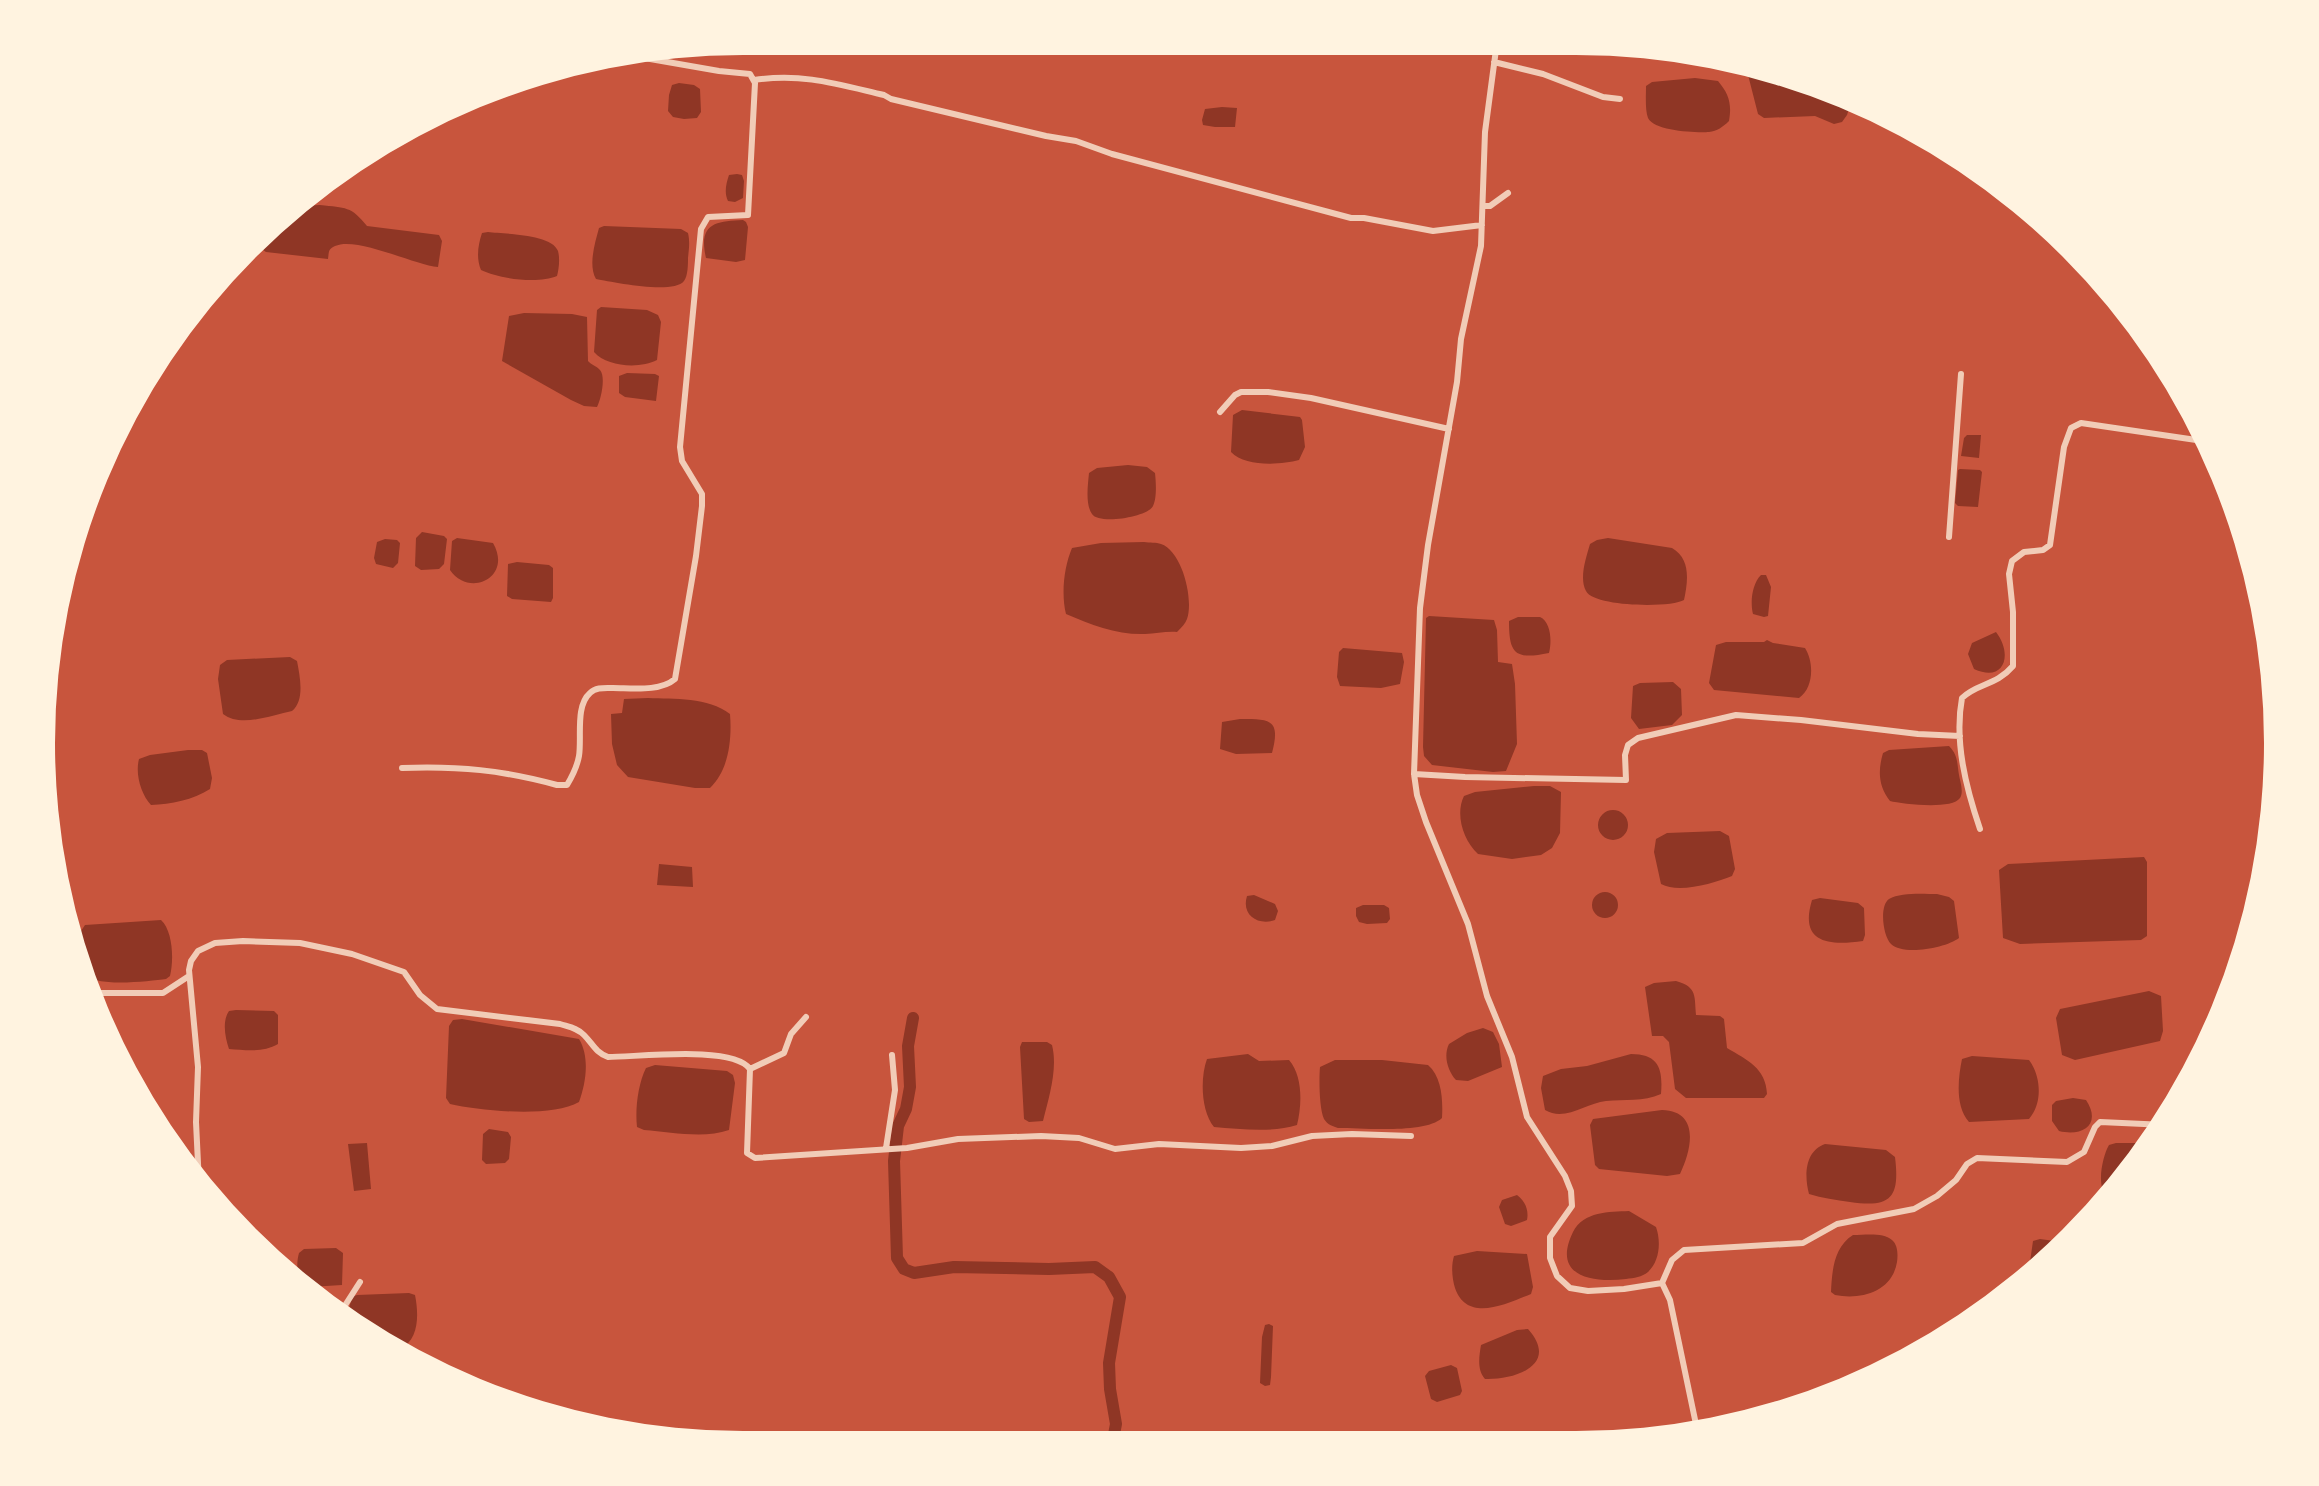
<svg xmlns="http://www.w3.org/2000/svg" width="2319" height="1486" viewBox="0 0 2319 1486" font-family="'Fira Sans Condensed',sans-serif">
<rect width="100%" height="100%" fill="#c8553d"/>
<path fill="#8f3625" d="M 1746,67 L 1852,99 L 1847,115 L 1842,122 L 1834,124 L 1815,116 L 1764,118 L 1758,114 Z
M 1695,78 L 1718,81 C 1729,94 1732,104 1729,121 C 1723,127 1717,131 1709,132 C 1696,133 1654,131 1648,118 C 1645,110 1646,96 1646,86 L 1652,82 Z
M 679,83 L 694,85 L 700,89 L 701,112 L 697,118 L 684,119 L 673,117 L 668,111 L 669,95 L 672,85 Z
M 1222,107 L 1237,108 L 1235,127 L 1215,127 L 1203,125 L 1202,120 L 1205,109 Z
M 737,174 L 742,175 L 744,181 L 743,198 L 735,202 L 728,201 C 724,193 726,184 729,175 Z
M 320,205 C 346,208 351,206 367,226 L 439,235 L 442,241 L 438,267 C 414,265 357,236 335,246 C 328,249 329,252 328,259 L 266,252 L 259,247 L 259,242 L 298,206 Z
M 743,220 L 746,222 L 748,227 L 745,260 L 736,262 L 706,258 C 698,224 715,221 743,220 Z
M 604,226 L 681,229 L 688,233 C 690,242 689,248 688,258 C 688,264 688,276 684,281 C 673,295 613,282 596,279 C 588,265 595,243 599,228 Z
M 488,232 C 504,234 552,234 558,251 C 560,258 559,269 557,276 C 538,284 500,279 481,270 C 476,258 478,245 482,233 Z
M 601,307 L 647,310 L 658,315 L 661,322 L 657,360 C 640,369 607,367 594,352 L 597,310 Z
M 524,313 L 572,314 L 587,317 L 588,361 C 591,365 597,366 600,370 C 606,377 601,399 597,407 L 584,406 L 571,400 L 502,361 L 509,316 Z
M 627,373 L 655,374 L 659,376 L 656,401 L 625,397 L 619,393 L 619,376 Z
M 1242,410 L 1300,417 L 1302,420 L 1305,447 L 1299,460 C 1280,465 1245,467 1231,452 L 1233,415 Z
M 1967,435 L 1981,435 L 1979,458 L 1961,456 L 1964,438 Z
M 1128,465 L 1147,467 L 1155,473 C 1156,482 1157,498 1153,506 C 1148,517 1099,525 1092,514 C 1085,504 1088,484 1089,473 L 1097,468 Z
M 1960,469 L 1980,470 L 1982,472 L 1978,507 L 1958,506 L 1955,503 L 1958,470 Z
M 422,532 L 444,536 L 447,539 L 444,564 L 439,569 L 421,570 L 415,566 L 416,538 Z
M 457,538 L 493,543 C 513,578 469,598 450,570 L 452,541 Z
M 1608,538 L 1672,548 C 1691,559 1688,581 1684,600 C 1671,608 1594,607 1586,591 C 1579,578 1586,558 1590,544 L 1597,540 Z
M 385,539 L 397,540 L 400,543 L 398,563 L 393,568 L 376,564 L 374,558 L 377,542 Z
M 1144,542 C 1150,543 1156,542 1161,544 C 1182,551 1194,599 1187,619 C 1185,624 1182,627 1177,632 C 1166,631 1156,634 1145,634 C 1118,635 1091,625 1066,614 C 1061,594 1064,567 1072,548 L 1101,543 Z
M 517,562 L 549,565 L 553,568 L 553,598 L 551,602 L 512,599 L 507,596 L 508,564 Z
M 1761,575 L 1766,575 L 1771,587 L 1768,616 L 1764,617 L 1753,614 C 1750,602 1752,584 1761,575 Z
M 1429,616 L 1494,620 L 1497,630 L 1498,662 L 1512,664 L 1515,684 L 1517,744 L 1506,771 L 1493,772 L 1432,765 L 1424,756 L 1423,747 L 1426,618 Z
M 1540,617 C 1551,622 1552,641 1549,653 C 1515,660 1509,654 1509,621 L 1518,617 Z
M 1996,632 C 2013,654 2005,683 1974,669 L 1968,654 L 1972,643 Z
M 1767,640 L 1773,643 L 1805,648 C 1814,662 1814,688 1799,698 L 1714,690 L 1709,683 L 1716,645 L 1726,642 L 1764,642 Z
M 1343,648 L 1402,653 L 1404,662 L 1400,684 L 1381,688 L 1340,686 L 1337,677 L 1339,652 Z
M 290,657 L 297,661 C 300,677 305,700 292,711 C 272,715 241,728 223,714 L 218,679 L 220,665 L 227,660 Z
M 1673,682 L 1681,689 L 1682,715 L 1672,725 L 1639,729 L 1631,718 L 1633,686 L 1640,683 Z
M 648,698 C 674,699 708,697 730,714 C 732,739 729,770 710,788 L 695,788 L 628,777 L 617,765 L 612,744 L 611,714 L 622,713 L 624,699 Z
M 1240,719 C 1270,719 1281,719 1272,753 L 1236,754 L 1220,749 L 1222,722 Z
M 1949,746 C 1958,755 1957,763 1959,775 C 1960,781 1964,792 1960,798 C 1952,810 1902,804 1890,801 C 1878,786 1878,770 1883,753 L 1889,750 Z
M 188,750 L 202,750 L 207,753 L 212,778 L 210,789 C 193,800 171,804 151,805 C 141,794 135,774 139,759 L 150,755 Z
M 1534,786 L 1550,786 L 1561,792 L 1560,833 L 1552,848 L 1541,855 L 1512,859 L 1478,854 C 1463,840 1455,814 1464,796 L 1475,792 Z
M1598 825a15 15 0 1 1 30 0a15 15 0 1 1-30 0Z
M 1720,831 L 1729,836 L 1735,869 L 1732,876 C 1714,883 1679,894 1661,884 L 1654,852 L 1656,839 L 1667,833 Z
M 2144,857 L 2147,862 L 2147,936 L 2141,940 L 2020,944 L 2003,938 L 1999,870 L 2008,864 Z
M 659,864 L 692,867 L 693,887 L 657,885 Z
M1592 905a13 13 0 1 1 26 0a13 13 0 1 1-26 0Z
M 1937,894 L 1949,897 L 1954,901 L 1959,938 C 1946,948 1903,956 1891,944 C 1883,936 1879,906 1889,899 C 1901,892 1924,894 1937,894 Z
M 1254,895 L 1275,904 L 1278,911 L 1275,920 C 1258,926 1241,915 1247,896 Z
M 1820,898 L 1858,903 L 1864,908 L 1865,935 L 1863,941 C 1828,946 1799,943 1812,900 Z
M 1363,905 L 1384,905 L 1389,908 L 1390,919 L 1387,923 L 1367,924 L 1359,922 L 1356,916 L 1356,908 Z
M 161,920 C 173,931 174,960 170,976 L 166,979 C 150,981 94,988 87,974 C 82,963 82,946 79,934 L 85,925 Z
M 1676,981 C 1698,987 1694,997 1696,1015 L 1720,1016 L 1724,1019 L 1727,1048 C 1747,1060 1766,1068 1767,1094 L 1764,1098 L 1686,1098 L 1675,1089 L 1669,1042 L 1663,1036 L 1652,1036 L 1645,987 L 1654,983 Z
M 2149,991 L 2161,996 L 2163,1031 L 2160,1041 L 2075,1060 L 2062,1055 L 2056,1018 L 2060,1009 Z
M 236,1010 L 274,1011 L 278,1015 L 278,1044 C 263,1053 245,1050 229,1049 C 225,1037 222,1021 229,1011 Z
M 462,1019 L 579,1039 C 590,1057 586,1083 579,1102 C 551,1118 482,1111 450,1104 L 446,1098 L 449,1026 L 453,1020 Z
M 1483,1028 L 1493,1032 L 1499,1044 L 1502,1067 L 1468,1081 L 1456,1080 C 1448,1071 1443,1056 1449,1044 L 1467,1033 Z
M 1022,1042 L 1047,1042 L 1052,1045 C 1058,1069 1049,1097 1043,1121 L 1029,1122 L 1024,1119 L 1020,1047 Z
M 1248,1054 L 1259,1061 L 1289,1060 C 1303,1076 1302,1105 1297,1125 C 1272,1133 1240,1129 1214,1127 C 1201,1111 1200,1078 1207,1059 Z
M 1631,1054 C 1659,1054 1663,1069 1661,1094 C 1643,1102 1625,1099 1606,1101 C 1586,1103 1565,1122 1545,1110 L 1541,1088 L 1543,1076 L 1561,1069 L 1587,1066 Z
M 1972,1056 L 2029,1060 C 2041,1076 2043,1103 2029,1119 L 1969,1122 C 1955,1106 1958,1079 1962,1059 Z
M 1335,1060 L 1382,1060 L 1428,1065 C 1442,1077 1443,1100 1442,1118 C 1425,1134 1363,1128 1338,1128 C 1332,1126 1328,1125 1324,1119 C 1319,1108 1319,1078 1320,1067 Z
M 655,1065 L 727,1071 L 733,1075 L 735,1083 L 729,1130 C 704,1139 671,1132 644,1130 L 637,1127 C 635,1109 638,1084 646,1068 Z
M 2073,1098 L 2086,1100 C 2102,1124 2083,1137 2059,1131 L 2052,1121 L 2052,1105 L 2056,1101 Z
M 1662,1110 C 1700,1111 1692,1149 1680,1174 L 1667,1176 L 1599,1169 L 1595,1165 L 1590,1125 L 1593,1119 Z
M 489,1129 L 508,1132 L 511,1137 L 509,1159 L 505,1163 L 486,1164 L 482,1160 L 483,1134 Z
M 367,1143 L 371,1189 L 354,1191 L 348,1144 Z
M 2116,1143 L 2153,1143 L 2114,1198 C 2111,1197 2108,1197 2106,1195 C 2096,1185 2103,1155 2109,1145 Z
M 1825,1144 L 1886,1150 L 1895,1157 C 1900,1198 1891,1208 1850,1202 C 1836,1200 1822,1198 1809,1194 C 1804,1175 1805,1151 1825,1144 Z
M 1517,1195 C 1525,1201 1529,1210 1527,1220 L 1511,1226 L 1505,1224 L 1499,1207 L 1502,1200 Z
M 1629,1211 L 1656,1227 C 1661,1241 1660,1261 1648,1272 C 1642,1277 1634,1278 1626,1279 C 1593,1283 1551,1277 1573,1232 C 1584,1211 1609,1212 1629,1211 Z
M 1853,1235 C 1865,1235 1883,1232 1892,1240 C 1898,1245 1898,1255 1897,1262 C 1892,1292 1861,1300 1835,1295 L 1831,1292 C 1832,1270 1834,1247 1853,1235 Z
M 2040,1239 L 2069,1243 L 2031,1279 L 2029,1269 L 2033,1241 Z
M 336,1248 L 343,1253 L 342,1285 L 310,1287 L 302,1285 C 297,1276 296,1263 299,1253 L 304,1249 Z
M 1477,1251 L 1527,1254 L 1533,1287 L 1531,1294 C 1506,1304 1467,1323 1455,1288 C 1452,1278 1451,1266 1454,1256 Z
M 409,1293 L 415,1295 C 419,1315 419,1340 400,1349 L 347,1316 L 352,1297 L 357,1295 Z
M 1269,1324 L 1273,1326 L 1271,1377 L 1270,1385 L 1265,1386 L 1260,1383 L 1262,1337 L 1265,1325 Z
M 1528,1329 C 1560,1365 1515,1380 1485,1379 C 1477,1370 1479,1357 1481,1345 L 1517,1330 Z
M 1451,1365 L 1457,1368 L 1462,1391 L 1460,1395 L 1437,1402 L 1431,1399 L 1425,1376 L 1429,1371 Z
M 644,1432 L 687,1436 L 689,1443 L 651,1443 L 638,1439 Z
M 1658,1434 L 1667,1440 L 1622,1447 L 1589,1447 L 1595,1443 Z"/>
<g fill="none" stroke-linecap="round" stroke-linejoin="round">
<path stroke="#8f3625" stroke-width="12" d="M 42,724 L 49,799
M 913,1018 L 908,1046 L 910,1087 L 906,1109 L 898,1126 L 894,1161 L 897,1258 L 904,1269 L 914,1273 L 954,1267 L 1049,1269 L 1095,1267 L 1109,1277 L 1120,1297 L 1109,1363 L 1110,1389 L 1116,1424 L 1112,1445"/>
<path stroke="#f1ccb7" stroke-width="6" d="M 1497,42 L 1485,132 L 1481,246 L 1461,339 L 1457,382 L 1428,545 L 1420,608 L 1414,774 L 1417,795 L 1426,822 L 1468,924 L 1487,996 L 1512,1057 L 1527,1117 L 1565,1176 L 1571,1191 L 1572,1206 L 1550,1237 L 1550,1258 L 1557,1276 L 1570,1288 L 1588,1291 L 1624,1289 L 1662,1283 L 1670,1300 L 1698,1434
M 1494,62 L 1543,74 L 1603,97 L 1620,99
M 754,80 C 803,73 837,84 884,95 L 891,99 L 1046,136 L 1076,141 L 1112,154 L 1351,218 L 1364,218 L 1433,231 L 1482,225
M 1483,206 L 1490,206 L 1508,193
M 1220,412 L 1235,395 L 1241,392 L 1268,392 L 1311,398 L 1449,429
M 1949,537 L 1961,374
M 402,768 C 460,766 501,770 557,785 L 567,785 C 573,775 577,767 579,756 C 582,738 575,706 590,693 C 596,687 604,688 613,688 C 631,688 660,692 675,679 L 696,556 L 702,506 L 702,494 L 682,461 L 680,447 L 701,229 L 708,217 L 748,215 L 755,83 L 750,74 L 719,71 L 633,56
M 1414,774 L 1465,777 L 1626,780 L 1625,755 L 1628,745 L 1638,738 L 1736,715 L 1801,720 L 1918,734 L 1960,736
M 1980,829 C 1966,788 1954,741 1962,698 C 1977,683 1996,686 2013,666 L 2013,612 L 2009,574 L 2012,561 L 2024,552 L 2043,550 L 2050,545 L 2064,447 L 2071,428 L 2081,423 L 2203,441 L 2214,446
M 92,993 L 163,993 L 189,976
M 750,1069 L 784,1053 L 791,1034 L 806,1017
M 886,1148 L 895,1090 L 892,1055
M 199,1184 L 196,1122 L 198,1067 L 189,970 L 191,961 L 198,951 L 215,943 L 243,941 L 300,943 L 352,954 L 404,972 L 420,995 L 437,1009 L 560,1024 C 569,1027 577,1028 584,1035 C 593,1044 595,1052 608,1057 C 638,1057 733,1045 750,1069 L 747,1153 L 755,1158 L 907,1148 L 958,1139 L 1041,1136 L 1079,1138 L 1115,1149 L 1159,1144 L 1241,1148 L 1272,1146 L 1312,1136 L 1352,1134 L 1411,1136
M 1662,1283 L 1672,1260 L 1684,1250 L 1803,1243 L 1837,1224 L 1914,1209 L 1937,1196 L 1956,1180 L 1967,1164 L 1977,1158 L 2067,1162 L 2084,1152 L 2095,1127 L 2100,1122 L 2166,1125
M 343,1314 L 344,1307 L 360,1282"/>
</g>
<path d="M0 0H2319V1486H0ZM743 55H1576A688 688 0 0 1 2264 743V743A688 688 0 0 1 1576 1431H743A688 688 0 0 1 55 743V743A688 688 0 0 1 743 55Z" fill="#fff3e0" fill-rule="evenodd"/>
</svg>
